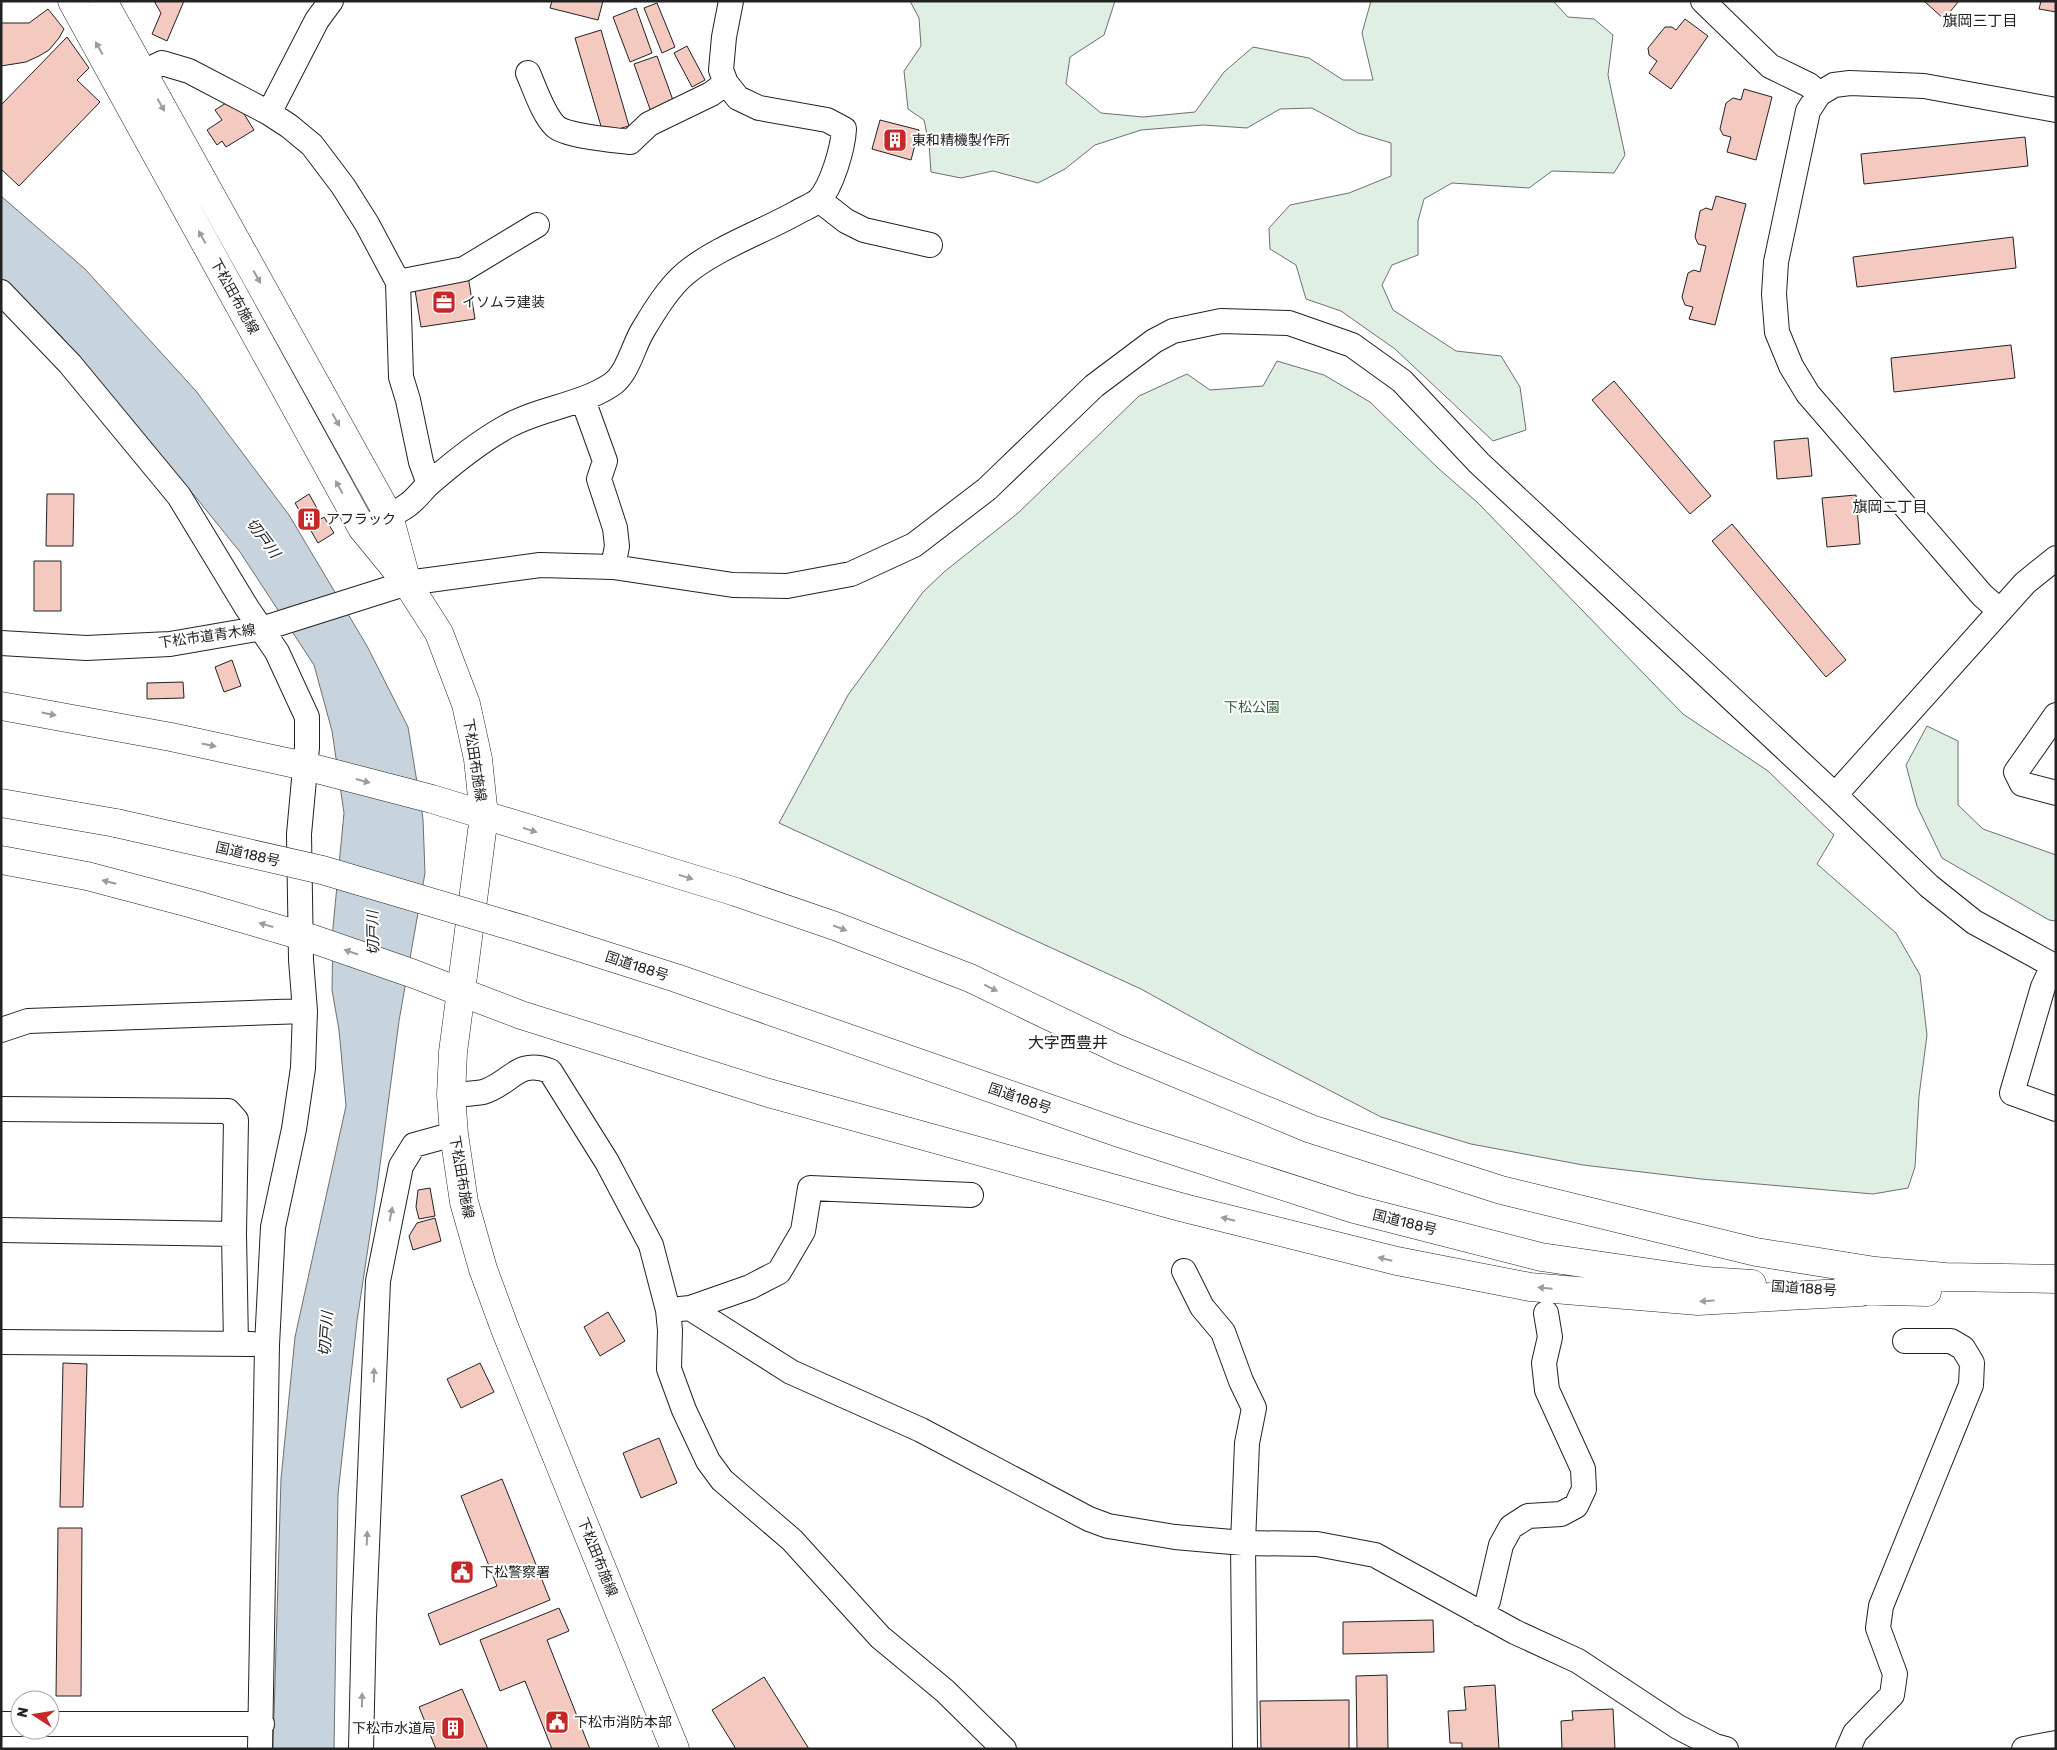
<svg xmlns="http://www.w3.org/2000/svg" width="2057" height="1750" viewBox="0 0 2057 1750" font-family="Rubik,'Noto Sans JP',sans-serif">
<rect width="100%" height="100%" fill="#fff"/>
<path fill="#e0efe3" stroke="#6f6f6f" d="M 910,1 L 1115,1 L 1104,35 L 1070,57 L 1066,84 L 1101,113 L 1143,117 L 1195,112 L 1224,72 L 1253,47 L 1309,58 L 1343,80 L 1373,80 L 1362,33 L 1371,1 L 1553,1 L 1568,17 L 1594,19 L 1613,35 L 1608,75 L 1625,155 L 1614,173 L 1552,171 L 1529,188 L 1452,183 L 1424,199 L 1418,221 L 1418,255 L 1392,265 L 1382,285 L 1393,310 L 1456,351 L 1501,356 L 1520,387 L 1526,430 L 1493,441 L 1395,349 L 1341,311 L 1306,299 L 1296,265 L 1270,249 L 1269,228 L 1290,205 L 1349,193 L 1391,176 L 1391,143 L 1358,133 L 1312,108 L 1280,109 L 1247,128 L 1203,125 L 1141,130 L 1095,145 L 1065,169 L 1038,183 L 993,171 L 961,178 L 931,172 L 929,144 L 924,120 L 908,109 L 904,71 L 921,46 L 919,18 Z
M 1277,361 L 1324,375 L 1370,402 L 1439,469 L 1478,503 L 1683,714 L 1768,771 L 1834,835 L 1817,864 L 1896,933 L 1920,975 L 1927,1035 L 1919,1096 L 1915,1167 L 1908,1188 L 1873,1194 L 1701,1179 L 1583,1165 L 1471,1144 L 1381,1117 L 1246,1047 L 1141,989 L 779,823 L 848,695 L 923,592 L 944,572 L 1018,513 L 1139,396 L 1187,374 L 1210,390 L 1263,386 Z
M 1927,726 L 1958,741 L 1958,805 L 1983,829 L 2056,855 L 2056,921 L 2049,920 L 1942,858 L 1917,806 L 1906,765 Z"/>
<path fill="#c7d3dd" stroke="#6f6f6f" d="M 1,196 L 85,269 L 196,391 L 289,515 L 367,646 L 408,727 L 423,819 L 425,873 L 399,1021 L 377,1188 L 357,1321 L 338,1494 L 334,1749 L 273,1749 L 281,1479 L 295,1337 L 346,1106 L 339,1030 L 332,990 L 333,927 L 344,813 L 332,731 L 314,665 L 240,552 L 194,495 L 151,448 L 59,334 L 1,278 Z"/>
<path fill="#f3c9c0" stroke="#222" d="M 154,1 L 184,1 L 167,41 L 152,34 L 161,13 Z
M 552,1 L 603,1 L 598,20 L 550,8 Z
M 1924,1 L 1959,1 L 1944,19 Z
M 2041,1 L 2056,1 L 2056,12 L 2039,9 Z
M 657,3 L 675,47 L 662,53 L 644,8 Z
M 636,8 L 652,53 L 630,62 L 613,17 Z
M 48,9 L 64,29 L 59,38 L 49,50 L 39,56 L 26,62 L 1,66 L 1,23 L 29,23 Z
M 1685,19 L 1708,36 L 1671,89 L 1649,73 L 1657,61 L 1649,55 L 1648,48 L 1665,27 L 1672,27 L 1676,30 Z
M 601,30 L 629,126 L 603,133 L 575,38 Z
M 67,37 L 89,68 L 77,80 L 100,102 L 19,186 L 1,169 L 1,105 Z
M 687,46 L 705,80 L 692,87 L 674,53 Z
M 657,56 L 674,103 L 651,112 L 634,64 Z
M 1744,89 L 1772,97 L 1756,160 L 1727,152 L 1731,137 L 1723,135 L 1720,129 L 1726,103 L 1733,98 L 1741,100 Z
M 234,98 L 254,130 L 226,147 L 222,141 L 217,145 L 207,130 L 222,120 L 215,110 Z
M 880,120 L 919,130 L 911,160 L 872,149 Z
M 2025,137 L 2028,166 L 1864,184 L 1861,154 Z
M 1716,196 L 1746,204 L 1715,325 L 1689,319 L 1693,307 L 1685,305 L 1682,297 L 1688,273 L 1694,270 L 1700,272 L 1706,246 L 1698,244 L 1695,237 L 1700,211 L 1706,208 L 1712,210 Z
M 2013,237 L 2016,268 L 1857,287 L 1853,257 Z
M 468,276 L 475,319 L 421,327 L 414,284 Z
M 2011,345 L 2015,378 L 1894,392 L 1891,358 Z
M 1614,381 L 1711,496 L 1690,514 L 1592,400 Z
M 1808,438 L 1812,476 L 1777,479 L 1774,441 Z
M 47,494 L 74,494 L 73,546 L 46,546 Z
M 309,494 L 318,510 L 311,514 L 316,522 L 324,517 L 334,533 L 318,543 L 295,503 Z
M 1856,495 L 1860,544 L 1827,547 L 1822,498 Z
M 1732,524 L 1846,660 L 1826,677 L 1712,541 Z
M 34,561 L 61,561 L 61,611 L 34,611 Z
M 232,660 L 241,686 L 224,692 L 215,667 Z
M 183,682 L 184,698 L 147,699 L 147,683 Z
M 430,1188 L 435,1216 L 419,1219 L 416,1207 L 418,1190 Z
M 435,1218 L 441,1241 L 413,1250 L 409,1236 L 417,1223 Z
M 608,1312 L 625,1341 L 600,1356 L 584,1327 Z
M 63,1363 L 87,1364 L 83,1507 L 60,1507 Z
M 480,1363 L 494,1392 L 461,1408 L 447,1379 Z
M 659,1438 L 677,1483 L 641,1498 L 623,1453 Z
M 502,1479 L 550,1600 L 440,1645 L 428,1614 L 497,1586 L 461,1496 Z
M 58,1528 L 82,1528 L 81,1696 L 56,1696 Z
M 559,1608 L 569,1631 L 547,1640 L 590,1749 L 552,1749 L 525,1681 L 500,1691 L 480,1640 Z
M 1433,1620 L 1434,1652 L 1343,1654 L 1343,1622 Z
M 1387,1675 L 1388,1749 L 1357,1749 L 1356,1676 Z
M 764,1677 L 809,1749 L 736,1749 L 712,1710 Z
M 1495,1685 L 1499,1749 L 1462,1749 L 1462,1743 L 1450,1743 L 1448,1711 L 1466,1710 L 1464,1687 Z
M 462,1689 L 488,1749 L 436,1749 L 419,1707 Z
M 1349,1700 L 1349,1749 L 1261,1749 L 1260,1701 Z
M 1613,1709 L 1615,1749 L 1562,1749 L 1561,1721 L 1573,1720 L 1572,1711 Z"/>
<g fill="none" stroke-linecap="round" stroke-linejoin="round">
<g stroke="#222" stroke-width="26">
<path id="minor" d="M 1703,1 L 1770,66 L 1809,85 L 1819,94
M 528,73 C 535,89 543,114 555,126 C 565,136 614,140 630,142 L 649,124 L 711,94 L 726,83
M 127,80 L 162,63 L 189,71 L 269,113 L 289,126 L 312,145 L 343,186 L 367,224 L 398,282 L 401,377 L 408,400 L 421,462 L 429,484
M 269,113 L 317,20 L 331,1
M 819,200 L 846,221 L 864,230 L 930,245
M 398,282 L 464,269 L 537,225
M 1,292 L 70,364 L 179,496 L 247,608 L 277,652 L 307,717 L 307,747 L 299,834 L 301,960 L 305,1011 L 303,1068 L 294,1129 L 273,1227 L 267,1345 L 260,1749
M 583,400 L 605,461 L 599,479 L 615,528 L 617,546 L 613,567
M 362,528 C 378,521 395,515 409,504 C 417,498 423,489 430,483 C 454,462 479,442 506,427 C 539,408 579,406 611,385 C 628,374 633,346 643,330 C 655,310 669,287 686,273 C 716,248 762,232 796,213 C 803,209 813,205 819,200 C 832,186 843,148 844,129 L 827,120 L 759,108 L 738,98 L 726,83 L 721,70 L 724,37 L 731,1
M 2000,611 L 1982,595 L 1808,394 L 1791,366 L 1777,332 L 1774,294 L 1776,262 L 1808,111 L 1819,94 L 1834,85 L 1850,83 L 1924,86 L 2056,110
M 1,643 L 86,648 L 170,644 L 268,627 L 407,583 L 540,565 L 613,567 L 733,585 L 787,586 L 851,574 L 914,545 L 987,489 L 1094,386 L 1154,341 L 1173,331 L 1221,321 L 1289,323 L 1352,345 L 1402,381 L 1479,463 L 1835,795 L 1929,886 L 1974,922 L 2056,967
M 2056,715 L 2016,772 L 2022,784 L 2056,793
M 1835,795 L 2025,583 L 2056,558
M 2053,966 L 2043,987 L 2012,1093 L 2056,1109
M 1,1030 L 28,1021 L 305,1011
M 451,1095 C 461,1094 473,1094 483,1092 C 511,1084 517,1058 550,1071 L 607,1162 L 651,1245 L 668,1310 L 670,1330 L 669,1369 L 684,1410 L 708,1461 L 722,1480 L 792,1540 L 880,1637 L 945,1691 L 1004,1749
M 1,1109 L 228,1111 L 236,1120 L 234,1234 L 236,1344
M 1,1230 L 234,1234
M 1184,1271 L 1202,1307 L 1223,1332 L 1241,1381 L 1254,1408 L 1247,1443 L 1243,1543 L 1245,1749
M 690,1308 L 791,1372 L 921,1430 L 1089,1519 L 1108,1526 L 1175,1537 L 1243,1543 L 1317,1544 L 1375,1555 L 1515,1632 L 1578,1661 L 1678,1727 L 1715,1746 L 1726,1749
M 680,1309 L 690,1308 L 750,1287 L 779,1272 L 803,1231 L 810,1188 L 971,1195
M 1,1342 L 252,1344
M 1481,1614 L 1488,1601 L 1501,1545 L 1511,1527 L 1528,1516 L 1561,1514 L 1576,1506 L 1584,1489 L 1583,1469 L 1547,1390 L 1544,1363 L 1550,1337 L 1546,1313
M 1,1724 L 20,1724
M 50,1724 L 262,1724
M 361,1749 L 364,1618 L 378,1281 L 401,1166 L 414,1145 L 454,1134
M 1848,1749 L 1855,1733 L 1892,1695 L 1895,1674 L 1878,1628 L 1881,1606 L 1971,1385 L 1972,1363 L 1963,1348 L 1951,1341 L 1905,1341
M 2024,1749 L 2056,1743"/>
</g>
<g stroke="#222" stroke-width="29">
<path id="major" d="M 72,1 L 362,528 L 407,583 L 439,633 L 466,704 L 478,759 L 484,816 L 453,1052 L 451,1095 L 454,1134 L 464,1202 L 483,1269 L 505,1329 L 675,1749
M 103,1 L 389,516 L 405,575"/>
</g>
<g stroke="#222" stroke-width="29">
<path id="highway" d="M 1,706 L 171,737 L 305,766 L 432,799 L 736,892 L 835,926 L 970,978 L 1118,1049 L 1311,1129 L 1501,1190 L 1756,1252 L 1875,1271 L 1946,1277 L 2056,1279
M 1,803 L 116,823
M 1,860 L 87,876 L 193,904 L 313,939 L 414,974 L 521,1015 L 765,1092 L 1184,1208 L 1397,1261 L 1530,1287 L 1698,1301 L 1861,1292
M 525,930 L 676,978 L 1122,1134 L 1354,1209 L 1541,1257 L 1706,1281 L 1752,1284
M 1843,1290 L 1927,1292"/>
</g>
<use href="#minor" stroke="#fff" stroke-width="24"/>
<use href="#major" stroke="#fff" stroke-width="28"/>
<use href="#highway" stroke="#fff" stroke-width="28"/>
<g stroke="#222" stroke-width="29" stroke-linecap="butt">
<path id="highway-bridge" d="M 116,823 L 322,870 L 525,930"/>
</g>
<use href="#highway-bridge" stroke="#fff" stroke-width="28"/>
</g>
<defs><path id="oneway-solid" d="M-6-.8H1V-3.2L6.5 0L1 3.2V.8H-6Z" transform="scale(1.25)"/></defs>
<g fill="#9c9c9c">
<use href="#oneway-solid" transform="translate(99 48) rotate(-119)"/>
<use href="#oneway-solid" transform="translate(161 105) rotate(61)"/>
<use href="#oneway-solid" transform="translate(202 237) rotate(-119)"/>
<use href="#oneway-solid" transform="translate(257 277) rotate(61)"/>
<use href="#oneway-solid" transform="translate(336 420) rotate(61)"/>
<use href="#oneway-solid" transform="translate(339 487) rotate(-119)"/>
<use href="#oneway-solid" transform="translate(49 714) rotate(11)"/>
<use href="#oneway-solid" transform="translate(209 745) rotate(12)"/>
<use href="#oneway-solid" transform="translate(363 781) rotate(15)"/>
<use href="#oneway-solid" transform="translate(530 830) rotate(17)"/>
<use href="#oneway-solid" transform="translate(686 877) rotate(17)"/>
<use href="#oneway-solid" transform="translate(109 882) rotate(-166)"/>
<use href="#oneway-solid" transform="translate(266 925) rotate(-164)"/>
<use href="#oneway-solid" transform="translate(840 928) rotate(21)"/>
<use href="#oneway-solid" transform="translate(351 952) rotate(-161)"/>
<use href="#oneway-solid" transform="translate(991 988) rotate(26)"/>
<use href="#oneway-solid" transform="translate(391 1214) rotate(-79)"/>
<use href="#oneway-solid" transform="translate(1228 1219) rotate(-166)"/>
<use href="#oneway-solid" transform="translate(1385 1259) rotate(-166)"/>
<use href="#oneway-solid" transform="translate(1545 1288) rotate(-175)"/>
<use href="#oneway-solid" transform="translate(1707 1301) rotate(177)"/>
<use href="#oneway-solid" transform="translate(374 1375) rotate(-88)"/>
<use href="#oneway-solid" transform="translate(367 1538) rotate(-88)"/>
<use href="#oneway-solid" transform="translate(362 1700) rotate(-89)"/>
</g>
<defs>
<g id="building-square" transform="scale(1.25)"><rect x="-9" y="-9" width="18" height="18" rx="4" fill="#c62828" stroke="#fff"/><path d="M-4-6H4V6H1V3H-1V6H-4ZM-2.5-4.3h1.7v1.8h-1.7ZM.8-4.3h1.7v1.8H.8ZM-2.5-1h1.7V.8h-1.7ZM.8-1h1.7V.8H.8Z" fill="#fff"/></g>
<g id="office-square" transform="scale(1.25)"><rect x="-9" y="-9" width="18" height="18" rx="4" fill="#c62828" stroke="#fff"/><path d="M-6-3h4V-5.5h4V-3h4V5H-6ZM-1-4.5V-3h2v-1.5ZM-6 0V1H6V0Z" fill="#fff"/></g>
<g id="civic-square" transform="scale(1.25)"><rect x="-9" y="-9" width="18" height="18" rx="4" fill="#c62828" stroke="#fff"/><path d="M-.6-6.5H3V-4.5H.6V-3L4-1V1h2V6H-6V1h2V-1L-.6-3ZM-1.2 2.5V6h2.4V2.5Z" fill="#fff"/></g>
</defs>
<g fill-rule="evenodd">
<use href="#building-square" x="895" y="140"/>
<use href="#office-square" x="444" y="302"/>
<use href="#building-square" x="309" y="519"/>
<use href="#civic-square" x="462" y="1572"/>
<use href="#civic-square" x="557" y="1722"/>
<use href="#building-square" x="453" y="1728"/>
</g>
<g text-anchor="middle" stroke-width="4" stroke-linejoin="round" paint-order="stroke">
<g font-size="14" fill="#222" stroke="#fff" text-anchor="start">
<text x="912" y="145">東和精機製作所</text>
<text x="462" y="307">イソムラ建装</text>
<text x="326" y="524">アフラック</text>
<text x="480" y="1577">下松警察署</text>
<text x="574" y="1727">下松市消防本部</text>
<text x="436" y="1733" text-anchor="end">下松市水道局</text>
</g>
<g font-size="14" fill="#222" stroke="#fff">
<text transform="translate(235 296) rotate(61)" y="5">下松田布施線</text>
<text transform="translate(207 636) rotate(-8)" y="5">下松市道青木線</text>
<text transform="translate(475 760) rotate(81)" y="5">下松田布施線</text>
<text transform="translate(248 854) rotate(13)" y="5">国道188号</text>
<text transform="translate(637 966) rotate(18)" y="5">国道188号</text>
<text transform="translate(1020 1098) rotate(19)" y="5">国道188号</text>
<text transform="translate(462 1177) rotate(80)" y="5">下松田布施線</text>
<text transform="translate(1405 1222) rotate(14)" y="5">国道188号</text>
<text transform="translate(1804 1288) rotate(4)" y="5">国道188号</text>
<text transform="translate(598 1557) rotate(68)" y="5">下松田布施線</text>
</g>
<g font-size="14" fill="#2f5e38" stroke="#fff">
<text x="1252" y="712">下松公園</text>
</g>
<g font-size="15" fill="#222" stroke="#fff">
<text x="1980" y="26">旗岡三丁目</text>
<text x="1890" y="512">旗岡二丁目</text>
</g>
<g font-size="15" font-style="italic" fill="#222" stroke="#fff">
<text transform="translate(263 538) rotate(53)" y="5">切戸川</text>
<text transform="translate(373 933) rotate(-91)" y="5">切戸川</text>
<text transform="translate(326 1334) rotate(-86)" y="5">切戸川</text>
</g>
<g font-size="16" fill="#222" stroke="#fff">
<text x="1068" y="1048">大字西豊井</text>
</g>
</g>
<rect width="2057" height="1750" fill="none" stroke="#222222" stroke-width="5"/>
<g transform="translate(35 1715) rotate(282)"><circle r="24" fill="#ffffff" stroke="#a7a7a7"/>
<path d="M0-4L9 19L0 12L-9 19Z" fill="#c62828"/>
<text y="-8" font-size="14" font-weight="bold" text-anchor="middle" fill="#222222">N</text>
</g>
</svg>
